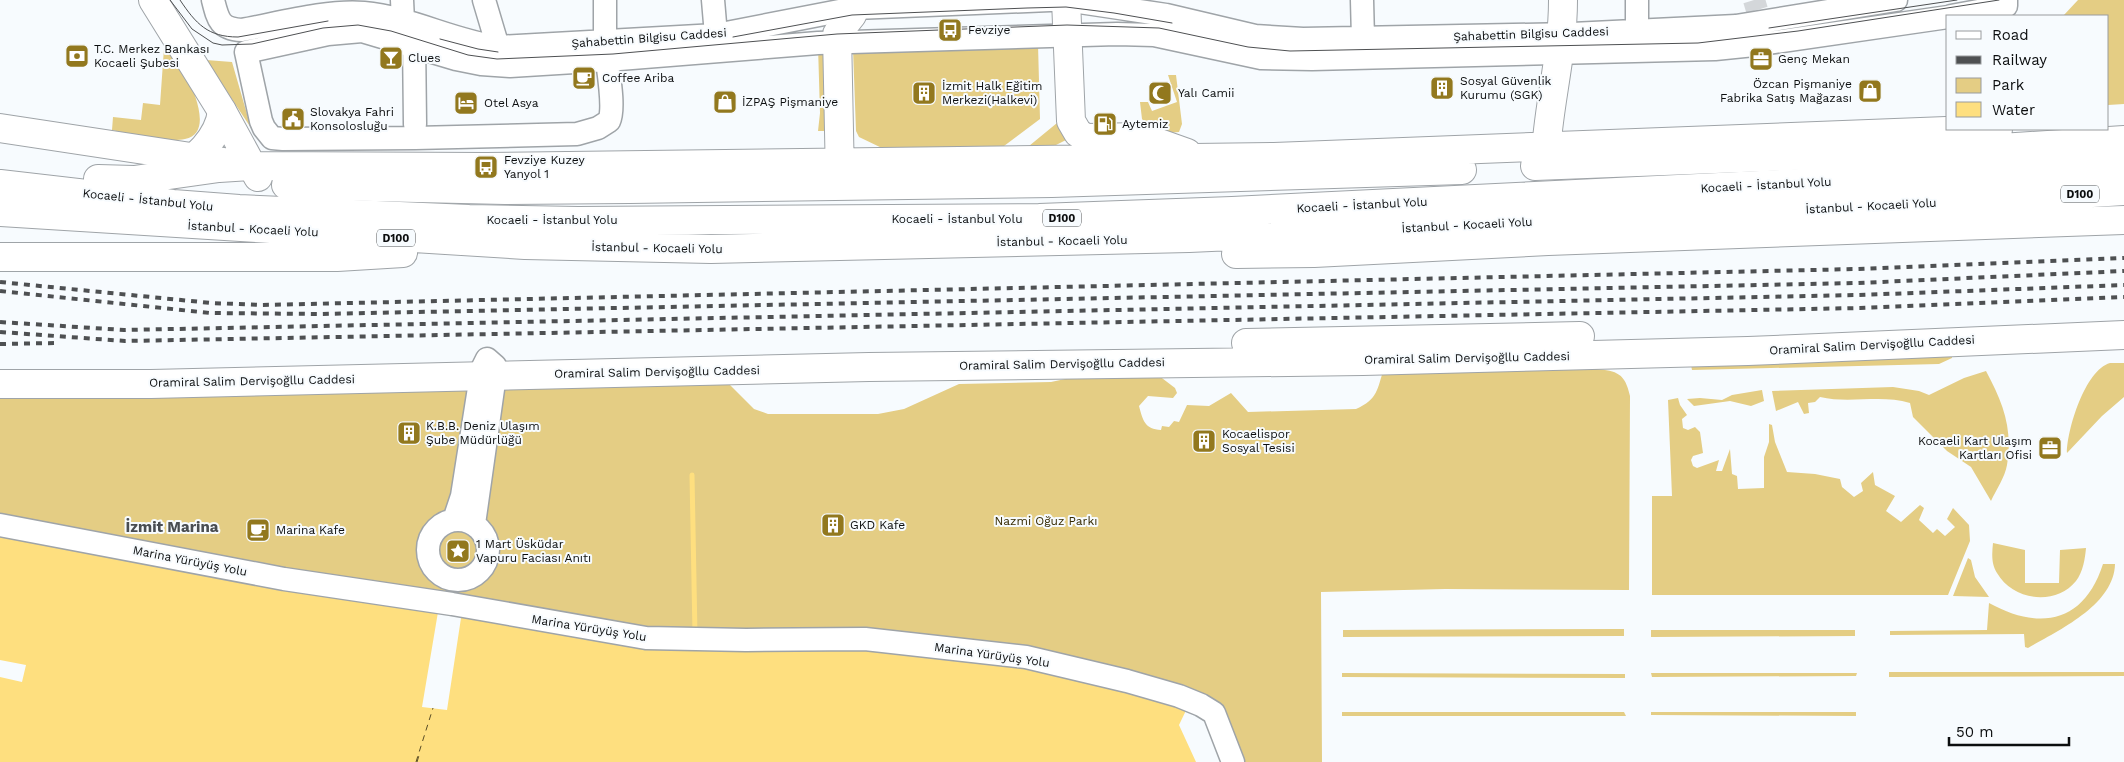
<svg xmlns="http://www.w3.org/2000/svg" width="2124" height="762" viewBox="0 0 2124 762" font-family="'Work Sans',sans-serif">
<rect width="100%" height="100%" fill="#f7fbfe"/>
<path fill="#e4cd84" d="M 2078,0 L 2124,0 L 2124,104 L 2108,105 L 2108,16 L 2063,16 Z
M 165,34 C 175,54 224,131 185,139 C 165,143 132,134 112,130 L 113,117 L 141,120 L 143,103 L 160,105 Z
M 1038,44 L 1040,119 L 1000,149 L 884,149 L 859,137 L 856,131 L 853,49 Z
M 818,46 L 826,46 L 826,131 L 818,131 L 820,113 Z
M 206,60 L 232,62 L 251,128 Z
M 1168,75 L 1176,75 L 1182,124 L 1179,132 L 1155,134 L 1142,119 L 1140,102 L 1148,102 L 1152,111 L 1177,102 Z
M 1057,123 L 1068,123 L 1070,138 L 1054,146 L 1029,146 Z
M 1952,352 L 1952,358 L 1939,364 L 1692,370 L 1690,360 Z
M 2110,363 L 2124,363 L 2124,397 L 2102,416 L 2067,453 C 2067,430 2085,370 2110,363 Z
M 1384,368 L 1596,369 C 1617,371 1625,373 1630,396 L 1629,590 L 1445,589 L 1321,592 L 1322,762 L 1233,762 L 1214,713 L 646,638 L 0,525 L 0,396 L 726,381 L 754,409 L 768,414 L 878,414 L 904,409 L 959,384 L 1051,382 L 1084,375 L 1154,372 L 1175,388 L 1177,393 L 1173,398 L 1148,396 L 1139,406 C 1143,421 1145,429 1161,430 L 1162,426 L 1169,427 L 1174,421 L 1179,422 L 1187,405 L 1209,406 L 1231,393 L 1248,412 L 1356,409 C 1378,399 1377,390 1384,368 Z
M 1986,371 C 2003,403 2013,428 2007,465 C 2005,477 1996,490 1991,501 L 1971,467 L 1947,451 L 1913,417 L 1910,403 C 1881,394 1850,404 1820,397 L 1815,402 L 1808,403 L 1809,413 L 1804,414 L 1798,402 L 1776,411 L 1772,391 L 1893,387 L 1919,391 L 1929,395 L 1964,378 Z
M 1762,390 L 1764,401 L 1751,406 L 1730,401 L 1694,406 L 1687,399 L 1700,398 L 1722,400 L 1732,395 Z
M 1678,398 L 1680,405 L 1687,415 L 1682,419 L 1683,428 L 1688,430 L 1695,427 L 1700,432 L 1703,453 L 1693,456 L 1691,460 L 1693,466 L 1697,468 L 1719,460 L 1716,471 L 1722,471 L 1730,449 L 1732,474 L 1737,476 L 1738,489 L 1764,488 L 1764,457 L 1769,442 L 1769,424 L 1772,425 L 1775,442 L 1787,472 L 1815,474 L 1840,479 L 1842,487 L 1854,497 L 1863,491 L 1861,483 L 1873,472 L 1875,485 L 1895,496 L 1886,511 L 1901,522 L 1920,505 L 1924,508 L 1919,520 L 1933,533 L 1937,529 L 1945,536 L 1955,527 L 1947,519 L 1953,508 L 1969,525 L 1970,541 L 1948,595 L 1652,595 L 1652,496 L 1672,496 L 1668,400 Z
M 1993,543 L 2025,550 L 2025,583 L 2059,583 L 2060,550 L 2086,548 C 2085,559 2083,572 2076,581 C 2056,606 2013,601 1997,573 C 1991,564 1992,553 1993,543 Z
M 1968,558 L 1971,560 L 1975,577 L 1989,597 L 1953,596 Z
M 2103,564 L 2115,564 C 2114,605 2059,630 2028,648 L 2025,647 L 2024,634 L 1890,635 L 1890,631 L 1987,630 L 1989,603 C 2040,631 2084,623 2103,564 Z
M 1624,629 L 1624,636 L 1343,637 L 1343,630 Z
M 1651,630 L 1855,630 L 1855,636 L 1651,637 Z
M 1889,672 L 2124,672 L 2124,676 L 1889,677 Z
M 1342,673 L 1625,674 L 1625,678 L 1342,677 Z
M 1651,673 L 1857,673 L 1856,676 L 1652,677 Z
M 1342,712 L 1624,712 L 1626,716 L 1342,716 Z
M 1651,712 L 1856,712 L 1856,716 L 1651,715 Z"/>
<path fill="#fedf7f" d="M 0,525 L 438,612 L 422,707 L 447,710 L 463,605 L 595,630 L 941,647 L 1191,700 L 1179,725 L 1196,762 L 0,762 L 0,677 L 22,682 L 26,665 L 0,660 Z"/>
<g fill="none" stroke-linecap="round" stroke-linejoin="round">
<path stroke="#fedf7f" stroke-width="5" d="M 692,475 L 695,635"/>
<path stroke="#5b4e26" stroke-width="1" stroke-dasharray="6 5" stroke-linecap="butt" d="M 416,762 L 433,708
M 417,762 L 420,752"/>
<path stroke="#d4d7da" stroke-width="22" stroke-dasharray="22 11" stroke-linecap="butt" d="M 1754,0 L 1757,10"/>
<g stroke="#9fa4a8" stroke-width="25">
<path id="minor" d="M 213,0 C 218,20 220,29 242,30 C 280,23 326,10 364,13 C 410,17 453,41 498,47 L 716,35 L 855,8 L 1050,0 L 1066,0 L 1166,15 L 1255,36 L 1303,39 L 1572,34 L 1736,26 L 1896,0
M 402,0 L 403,21 L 414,38 L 415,124
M 484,0 L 498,47
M 605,0 C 605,14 605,29 605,43 C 606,62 616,106 609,121 L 598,128 L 577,134 L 415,138 L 283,139 L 272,138 L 264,128 L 261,121 L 246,52 L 328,34 L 362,31 L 456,59 L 481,64 L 510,66 L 607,60 L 818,43 L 1117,34 L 1154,35 L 1261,58 L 1312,59 L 1715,49 L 1754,45 L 1948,17
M 713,0 L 716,35
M 1362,0 L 1363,39
M 1637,0 L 1637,31
M 1951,16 L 2006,6 L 2006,0
M 454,520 L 462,496 L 482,369 L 487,359 L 495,366 L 495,375 L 474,524
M428 550a30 30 0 1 1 60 0a30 30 0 1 1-60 0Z
M 0,525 L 284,579 L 452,604 L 646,638 L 746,640 L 865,639 L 1026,657 L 1127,681 L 1179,696 L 1201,705 L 1214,713 L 1233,762"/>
</g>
<g stroke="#9fa4a8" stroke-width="30">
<path id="major" d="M 153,0 L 222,111 L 258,177
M 1066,0 L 1071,121 L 1078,133 L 1086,138 L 1142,137 L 1187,153
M 0,128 L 250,166 L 486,167 L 1274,157 L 1998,129
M 1545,165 C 1547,109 1563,56 1563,0
M 1535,166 L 2001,148 L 2124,140
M 840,179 L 837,34 L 852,15 L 858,0
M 286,185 L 505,190 L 630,189 L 1052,183 L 1462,170
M 1246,343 L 1580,336
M 0,384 L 151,384 L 869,367 L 1363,361 L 1748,351 L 2124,335"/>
</g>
<g stroke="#9fa4a8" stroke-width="30">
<path id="highway" d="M 171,172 C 195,161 219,138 222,111
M 98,179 L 134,180 L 219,168 L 250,166
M 0,184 L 173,204 L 239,209 L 469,219 L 578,221 L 1039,218 L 1232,211 L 2124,167
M 0,212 L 525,245 L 711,249 L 1189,238 L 1891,206 L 2124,191
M 1236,254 L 1314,253 L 1548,241 L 2124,220
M 0,257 L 337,257 L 403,253"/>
</g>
<use href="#minor" stroke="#fff" stroke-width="22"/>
<use href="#major" stroke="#fff" stroke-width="28"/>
<use href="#highway" stroke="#fff" stroke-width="28"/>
<path stroke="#4e5052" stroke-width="1" d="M 170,0 L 192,29 L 213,43 L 222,45 L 252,44 L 323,28 L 358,25 L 391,31 L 468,55 L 497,59 L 613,54 L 837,34 L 1067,25 L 1159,28 L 1248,47 L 1290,51 L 1698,43 L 1798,31 L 1999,0
M 180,0 C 196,24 208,37 238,37 L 328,21
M 1769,28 L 1957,0
M 733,37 L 852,15 L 1027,8 L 1066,7 L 1114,13 L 1172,23
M 440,39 L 478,49 L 498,52"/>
<path stroke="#4e5052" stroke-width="4" stroke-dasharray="6 6" stroke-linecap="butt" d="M 0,282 L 211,303 L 262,305 L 1857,269 L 2124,258
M 0,291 L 210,313 L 319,314 L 1858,283 L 2124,271
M 0,322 L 124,330 L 1859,295 L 2124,285
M 0,332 L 125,341 L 1860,308 L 2124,297
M 0,344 L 55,343"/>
</g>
<defs>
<g id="bus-square" transform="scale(1.25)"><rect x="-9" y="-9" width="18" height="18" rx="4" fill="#92781e" stroke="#f7fbfe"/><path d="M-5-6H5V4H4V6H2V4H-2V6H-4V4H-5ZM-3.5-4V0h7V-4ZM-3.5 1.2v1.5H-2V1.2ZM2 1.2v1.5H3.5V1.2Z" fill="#fff"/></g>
<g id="bank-square" transform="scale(1.25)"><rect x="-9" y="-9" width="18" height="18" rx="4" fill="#92781e" stroke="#f7fbfe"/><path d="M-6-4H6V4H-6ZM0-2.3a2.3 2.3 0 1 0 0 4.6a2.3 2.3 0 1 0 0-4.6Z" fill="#fff"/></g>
<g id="bar-square" transform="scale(1.25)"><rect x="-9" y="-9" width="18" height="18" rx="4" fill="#92781e" stroke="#f7fbfe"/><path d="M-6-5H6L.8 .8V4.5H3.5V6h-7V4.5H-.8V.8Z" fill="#fff"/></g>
<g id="office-square" transform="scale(1.25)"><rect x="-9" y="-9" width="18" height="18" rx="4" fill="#92781e" stroke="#f7fbfe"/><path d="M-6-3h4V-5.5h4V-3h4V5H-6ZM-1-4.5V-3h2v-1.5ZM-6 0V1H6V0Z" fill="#fff"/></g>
<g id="cafe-square" transform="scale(1.25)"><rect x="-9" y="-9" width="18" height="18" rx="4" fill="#92781e" stroke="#f7fbfe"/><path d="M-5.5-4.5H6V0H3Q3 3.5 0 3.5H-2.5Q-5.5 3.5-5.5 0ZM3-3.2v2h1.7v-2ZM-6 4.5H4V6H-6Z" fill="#fff"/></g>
<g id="building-square" transform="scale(1.25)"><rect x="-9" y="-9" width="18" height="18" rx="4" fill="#92781e" stroke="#f7fbfe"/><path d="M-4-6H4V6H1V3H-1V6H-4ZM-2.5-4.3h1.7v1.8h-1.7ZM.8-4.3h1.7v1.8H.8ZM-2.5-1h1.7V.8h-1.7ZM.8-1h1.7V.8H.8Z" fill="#fff"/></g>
<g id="shop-square" transform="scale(1.25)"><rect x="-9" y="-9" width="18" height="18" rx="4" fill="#92781e" stroke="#f7fbfe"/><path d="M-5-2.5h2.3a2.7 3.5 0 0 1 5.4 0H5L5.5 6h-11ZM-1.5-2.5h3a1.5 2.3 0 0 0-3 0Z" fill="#fff"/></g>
<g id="mosque-square" transform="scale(1.25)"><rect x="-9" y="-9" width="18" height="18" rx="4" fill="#92781e" stroke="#f7fbfe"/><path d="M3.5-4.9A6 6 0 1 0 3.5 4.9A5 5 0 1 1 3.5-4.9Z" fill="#fff"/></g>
<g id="hotel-square" transform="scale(1.25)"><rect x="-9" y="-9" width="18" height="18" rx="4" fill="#92781e" stroke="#f7fbfe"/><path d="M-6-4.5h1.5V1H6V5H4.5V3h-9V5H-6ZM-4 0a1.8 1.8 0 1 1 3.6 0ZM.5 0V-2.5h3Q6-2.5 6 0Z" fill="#fff"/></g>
<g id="civic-square" transform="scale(1.25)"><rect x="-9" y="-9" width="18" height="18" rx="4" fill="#92781e" stroke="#f7fbfe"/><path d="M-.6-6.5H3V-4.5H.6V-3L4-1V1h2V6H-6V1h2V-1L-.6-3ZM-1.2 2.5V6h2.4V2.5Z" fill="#fff"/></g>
<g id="fuel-square" transform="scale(1.25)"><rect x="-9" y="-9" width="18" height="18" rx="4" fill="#92781e" stroke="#f7fbfe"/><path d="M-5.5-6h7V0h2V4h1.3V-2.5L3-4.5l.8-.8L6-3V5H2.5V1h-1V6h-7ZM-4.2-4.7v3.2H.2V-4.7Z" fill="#fff"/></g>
<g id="sight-square" transform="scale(1.25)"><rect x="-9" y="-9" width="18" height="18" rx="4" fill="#92781e" stroke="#f7fbfe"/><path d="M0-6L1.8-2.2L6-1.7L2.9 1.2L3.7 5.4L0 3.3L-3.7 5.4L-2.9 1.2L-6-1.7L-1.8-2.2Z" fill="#fff"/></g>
</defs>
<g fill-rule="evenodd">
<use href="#bus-square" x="950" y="30"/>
<use href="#bank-square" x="77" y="56"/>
<use href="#bar-square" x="391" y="58"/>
<use href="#office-square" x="1761" y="59"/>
<use href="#cafe-square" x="584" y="78"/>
<use href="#building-square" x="1442" y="88"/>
<use href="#shop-square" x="1870" y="91"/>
<use href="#building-square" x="924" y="93"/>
<use href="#mosque-square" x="1160" y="93"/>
<use href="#shop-square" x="725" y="102"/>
<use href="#hotel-square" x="466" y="103"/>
<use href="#civic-square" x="293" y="119"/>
<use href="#fuel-square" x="1105" y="124"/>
<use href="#bus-square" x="486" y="167"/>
<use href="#building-square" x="409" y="433"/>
<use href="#building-square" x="1204" y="441"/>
<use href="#office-square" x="2050" y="448"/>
<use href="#building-square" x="833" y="525"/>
<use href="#cafe-square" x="258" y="530"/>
<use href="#sight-square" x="458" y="551"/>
</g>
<g text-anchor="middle" stroke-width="4" stroke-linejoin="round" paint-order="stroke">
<g fill="#f7fbfe" stroke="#525557" stroke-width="1">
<rect x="2061" y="185.5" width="38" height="17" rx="4"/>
<rect x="1043" y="209.5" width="38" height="17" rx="4"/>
<rect x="377" y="229.5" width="38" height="17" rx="4"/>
</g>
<g font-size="11" font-weight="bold" fill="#0c0e0f">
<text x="2080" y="198">D100</text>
<text x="1062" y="222">D100</text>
<text x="396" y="242">D100</text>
</g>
<g font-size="12" fill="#0c0e0f" stroke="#f7fbfe" text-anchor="start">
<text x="968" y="34">Fevziye</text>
<text x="94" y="53">T.C. Merkez Bankası<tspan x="94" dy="14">Kocaeli Şubesi</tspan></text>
<text x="408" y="62">Clues</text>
<text x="1778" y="63">Genç Mekan</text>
<text x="602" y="82">Coffee Ariba</text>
<text x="1460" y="85">Sosyal Güvenlik<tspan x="1460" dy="14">Kurumu (SGK)</tspan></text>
<text x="1852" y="88" text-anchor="end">Özcan Pişmaniye<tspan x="1852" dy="14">Fabrika Satış Mağazası</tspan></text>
<text x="942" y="90">İzmit Halk Eğitim<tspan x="942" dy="14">Merkezi(Halkevi)</tspan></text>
<text x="1178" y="97">Yalı Camii</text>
<text x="742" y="106">İZPAŞ Pişmaniye</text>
<text x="484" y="107">Otel Asya</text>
<text x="310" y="116">Slovakya Fahri<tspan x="310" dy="14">Konsolosluğu</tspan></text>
<text x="1122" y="128">Aytemiz</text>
<text x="504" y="164">Fevziye Kuzey<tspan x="504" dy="14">Yanyol 1</tspan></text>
<text x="426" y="430">K.B.B. Deniz Ulaşım<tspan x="426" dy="14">Şube Müdürlüğü</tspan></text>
<text x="1222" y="438">Kocaelispor<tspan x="1222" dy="14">Sosyal Tesisi</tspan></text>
<text x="2032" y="445" text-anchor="end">Kocaeli Kart Ulaşım<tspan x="2032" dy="14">Kartları Ofisi</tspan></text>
<text x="850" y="529">GKD Kafe</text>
<text x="276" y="534">Marina Kafe</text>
<text x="476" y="548">1 Mart Üsküdar<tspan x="476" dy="14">Vapuru Faciası Anıtı</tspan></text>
</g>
<g font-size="12" fill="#0c0e0f" stroke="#f7fbfe">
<text transform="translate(1531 34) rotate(-2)" y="4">Şahabettin Bilgisu Caddesi</text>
<text transform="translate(649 38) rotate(-4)" y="4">Şahabettin Bilgisu Caddesi</text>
<text transform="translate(1766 185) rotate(-3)" y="4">Kocaeli - İstanbul Yolu</text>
<text transform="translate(148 200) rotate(6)" y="4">Kocaeli - İstanbul Yolu</text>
<text transform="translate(1362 205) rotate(-3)" y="4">Kocaeli - İstanbul Yolu</text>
<text transform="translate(1871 206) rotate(-3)" y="4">İstanbul - Kocaeli Yolu</text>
<text x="957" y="223">Kocaeli - İstanbul Yolu</text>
<text x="552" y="224">Kocaeli - İstanbul Yolu</text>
<text transform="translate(1467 225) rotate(-3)" y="4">İstanbul - Kocaeli Yolu</text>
<text transform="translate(253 229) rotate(3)" y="4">İstanbul - Kocaeli Yolu</text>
<text transform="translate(1062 241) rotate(-1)" y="4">İstanbul - Kocaeli Yolu</text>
<text transform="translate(657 248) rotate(1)" y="4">İstanbul - Kocaeli Yolu</text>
<text transform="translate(1872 345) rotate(-3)" y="4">Oramiral Salim Dervişoğllu Caddesi</text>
<text transform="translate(1467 358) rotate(-1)" y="4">Oramiral Salim Dervişoğllu Caddesi</text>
<text transform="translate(1062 364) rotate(-1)" y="4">Oramiral Salim Dervişoğllu Caddesi</text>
<text transform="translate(657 372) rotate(-1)" y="4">Oramiral Salim Dervişoğllu Caddesi</text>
<text transform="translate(252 381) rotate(-1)" y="4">Oramiral Salim Dervişoğllu Caddesi</text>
<text transform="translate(190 561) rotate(11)" y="4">Marina Yürüyüş Yolu</text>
<text transform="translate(589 628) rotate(9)" y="4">Marina Yürüyüş Yolu</text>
<text transform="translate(992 655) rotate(8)" y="4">Marina Yürüyüş Yolu</text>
</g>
<g font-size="12" fill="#362a00" stroke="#f7fbfe">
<text x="1046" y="525">Nazmi Oğuz Parkı</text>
</g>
<g font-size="15" font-weight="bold" fill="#494d51" stroke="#f7fbfe">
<text x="172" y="532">İzmit Marina</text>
</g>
</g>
<rect x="1946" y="15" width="162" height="115" fill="#f7fbfe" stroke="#999c9e"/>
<rect x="1956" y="31" width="25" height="8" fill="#ffffff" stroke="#999c9e"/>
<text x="1992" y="40" font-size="15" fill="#0c0e0f">Road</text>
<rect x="1956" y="56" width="25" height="8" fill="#4e5052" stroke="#999c9e"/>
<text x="1992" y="65" font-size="15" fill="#0c0e0f">Railway</text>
<rect x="1956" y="78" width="25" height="15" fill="#e4cd84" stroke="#999c9e"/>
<text x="1992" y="90" font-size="15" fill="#0c0e0f">Park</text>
<rect x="1956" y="102" width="25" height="15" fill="#fedf7f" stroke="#999c9e"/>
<text x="1992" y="115" font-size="15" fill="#0c0e0f">Water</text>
<path d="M1949 737v8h120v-8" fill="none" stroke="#0c0e0f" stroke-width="2.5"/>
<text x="1956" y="737" font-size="15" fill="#0c0e0f" stroke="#f7fbfe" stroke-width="4" paint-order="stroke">50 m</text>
</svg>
